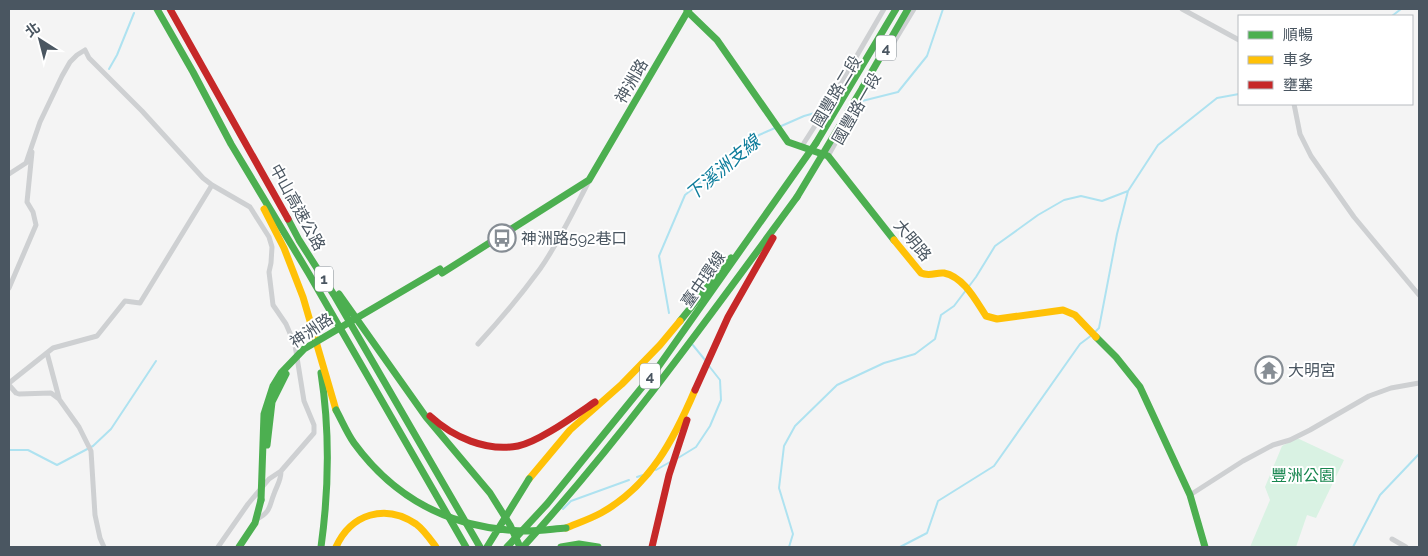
<svg xmlns="http://www.w3.org/2000/svg" width="1428" height="556" viewBox="0 0 1428 556" font-family="Raleway,'Noto Sans TC',sans-serif">
<rect width="100%" height="100%" fill="#f4f4f4"/>
<path fill="#d9f2e3" d="M 1297,438 L 1344,460 L 1316,518 L 1307,515 L 1296,547 L 1250,547 L 1270,500 L 1265,487 L 1282,446 Z"/>
<g fill="none" stroke-linecap="round" stroke-linejoin="round">
<path stroke="#aee2f0" stroke-width="2" d="M 1392,16 L 1401,9
M 109,69 L 117,55 L 134,13
M 858,102 L 898,92 L 927,56 L 943,9
M 779,127 L 804,116 L 822,111
M 669,313 L 659,256 L 685,195 L 759,135 L 775,128
M 1095,332 L 1099,328 L 1117,234 L 1128,191
M 692,344 L 705,360
M 9,450 L 28,450 L 57,465 L 93,446 L 111,429 L 156,361
M 678,458 L 696,447 L 710,426 L 721,400 L 720,380 L 709,366
M 656,470 L 670,462
M 637,477 L 643,475
M 563,509 L 571,501 L 629,480
M 789,547 L 793,534 L 779,488 L 784,446 L 795,426 L 837,385 L 884,363 L 915,354 L 935,339 L 941,315 L 954,306 L 976,277 L 995,246 L 1038,215 L 1064,200 L 1081,196 L 1102,201 L 1128,191 L 1158,145 L 1217,98 L 1239,94
M 900,547 L 927,533 L 938,501 L 994,466 L 1080,344 L 1092,335
M 1353,547 L 1380,495 L 1419,454"/>
<path stroke="#ced0d2" stroke-width="5" d="M 1182,9 L 1239,40
M 888,52 L 914,9
M 1294,104 L 1300,134 L 1311,156 L 1354,217 L 1419,295
M 802,146 L 827,107 L 884,9
M 828,156 L 845,126
M 9,174 L 26,163 L 40,122 L 62,76 L 70,62 L 77,55 L 85,50 L 89,58 L 142,111 L 203,178 L 212,185 L 250,207 L 269,237 L 272,247 L 271,263 L 269,272 L 273,305 L 286,324 L 295,345 L 304,401 L 314,425 L 314,433 L 281,471 L 269,479 L 248,504 L 218,547
M 9,288 L 36,225 L 33,212 L 27,202 L 32,152
M 478,344 C 500,320 521,295 540,269 C 559,242 574,210 589,181
M 47,353 L 59,398
M 9,383 L 53,348 L 97,336 L 125,301 L 140,303 L 212,185
M 9,385 L 16,393 L 19,394 L 51,393 L 59,399 L 79,427 L 91,451 L 95,515 L 100,538 L 104,547
M 1190,495 L 1243,461 L 1273,445 L 1290,440 L 1310,430 L 1369,396 L 1391,388 L 1419,383
M 257,519 C 271,512 269,506 274,494 C 277,485 281,481 281,471
M 1392,539 L 1406,547"/>
<path stroke="#4caf50" stroke-width="7" d="M 157,9 L 193,72 L 231,144 L 309,274 L 466,547
M 687,11 L 717,40 L 788,142 L 828,156 L 894,240
M 863,87 L 908,9
M 816,143 L 896,9
M 288,219 L 299,240 L 334,295 L 480,547
M 442,273 L 589,180 L 689,9
M 339,294 L 426,417 L 490,493 L 510,525 L 520,547
M 680,321 L 731,258
M 1096,337 L 1116,357 L 1140,387 L 1190,495 L 1205,547
M 321,373 C 330,431 329,489 321,547
M 239,547 L 255,523 L 261,500
M 523,547 C 623,437 709,317 797,197
M 561,547 L 579,544 L 598,547"/>
<path stroke="#ffc107" stroke-width="7" d="M 264,209 L 284,248 L 303,297 L 336,410
M 894,240 L 921,273 C 930,277 936,272 944,273 C 964,277 976,301 986,316 L 997,319 L 1063,310 L 1075,315 L 1096,337
M 529,479 L 570,430 L 622,384 L 660,345 L 680,321
M 566,528 C 578,523 590,519 601,513 C 650,486 674,439 695,390
M 336,547 C 351,514 385,503 416,524 C 424,530 430,539 436,547"/>
<path stroke="#c62828" stroke-width="7" d="M 170,9 L 288,219
M 695,390 L 728,317 L 773,238
M 430,416 C 453,437 486,452 518,446 C 539,442 577,414 595,402
M 652,547 L 669,475 L 687,420"/>
<path stroke="#4caf50" stroke-width="7" d="M 797,197 L 863,87
M 336,410 C 342,421 347,433 354,443 C 397,502 456,530 528,531 C 540,531 553,529 566,528
M 267,445 L 272,402 L 286,374
M 261,500 L 264,414 L 273,386 L 281,373 L 304,349 L 440,269
M 487,547 L 529,479
M 507,547 L 547,504 L 656,370 L 816,143"/>
</g>
<defs>
<g id="bus-ring" transform="scale(1.4375)"><circle r="9.5" fill="#fff" stroke="#868d94" stroke-width="1.5"/><path d="M-5-6H5V4H4V6H2V4H-2V6H-4V4H-5ZM-3.5-4V0h7V-4ZM-3.5 1.2v1.5H-2V1.2ZM2 1.2v1.5H3.5V1.2Z" fill="#868d94"/></g>
<g id="temple-ring" transform="scale(1.4375)"><circle r="9.5" fill="#fff" stroke="#868d94" stroke-width="1.5"/><path d="M0-6L5-2H3V0L6.5 2.5H4V6H1.5V3h-3V6H-4V2.5H-6.5L-3 0V-2H-5Z" fill="#868d94"/></g>
</defs>
<g fill-rule="evenodd">
<use href="#bus-ring" x="502" y="238"/>
<use href="#temple-ring" x="1269" y="370"/>
</g>
<g text-anchor="middle" stroke-width="4" stroke-linejoin="round" paint-order="stroke">
<g fill="#fff" stroke="#808990" stroke-width="1">
<rect x="876" y="35.5" width="20" height="25" rx="4"/>
<rect x="315" y="266.5" width="18" height="25" rx="4"/>
<rect x="640" y="363.5" width="20" height="25" rx="4"/>
</g>
<g font-size="15" font-weight="bold" fill="#4a5661">
<text x="886" y="53">4</text>
<text x="324" y="284">1</text>
<text x="650" y="381">4</text>
</g>
<g font-size="16" fill="#4a5661" stroke="#fff">
<text transform="translate(631 81) rotate(-60)" y="6">神洲路</text>
<text transform="translate(836 91) rotate(-59)" y="6">國豐路二段</text>
<text transform="translate(856 108) rotate(-60)" y="6">國豐路一段</text>
<text transform="translate(298 207) rotate(61)" y="6">中山高速公路</text>
<text transform="translate(913 240) rotate(50)" y="6">大明路</text>
<text transform="translate(703 279) rotate(-55)" y="6">臺中環線</text>
<text transform="translate(311 330) rotate(-34)" y="6">神洲路</text>
</g>
<g font-size="16" fill="#4a5661" stroke="#fff" text-anchor="start">
<text x="521" y="244">神洲路592巷口</text>
<text x="1288" y="376">大明宮</text>
</g>
<g font-size="16" fill="#17864f" stroke="#fff">
<text x="1303" y="481">豐洲公園</text>
</g>
<g font-size="18" font-style="italic" fill="#0c7c9b" stroke="#fff">
<text transform="translate(723 168) rotate(-40)" y="6">下溪洲支線</text>
</g>
</g>
<rect width="1428" height="556" fill="none" stroke="#4a5661" stroke-width="20"/>
<rect x="1238" y="15" width="175" height="90" fill="#ffffff" stroke="#b7bbc0"/>
<rect x="1248" y="31" width="25" height="8" fill="#4caf50" stroke="#b7bbc0"/>
<text x="1283" y="40" font-size="15" fill="#4a5661">順暢</text>
<rect x="1248" y="56" width="25" height="8" fill="#ffc107" stroke="#b7bbc0"/>
<text x="1283" y="65" font-size="15" fill="#4a5661">車多</text>
<rect x="1248" y="81" width="25" height="8" fill="#c62828" stroke="#b7bbc0"/>
<text x="1283" y="90" font-size="15" fill="#4a5661">壅塞</text>
<g transform="translate(40 40) rotate(324)" stroke="#ffffff" stroke-width="4" paint-order="stroke">
<path d="M0-4L9 19L0 12L-9 19Z" fill="#4a5661"/>
<text y="-8" font-size="14" font-weight="bold" text-anchor="middle" fill="#4a5661">北</text>
</g>
</svg>
